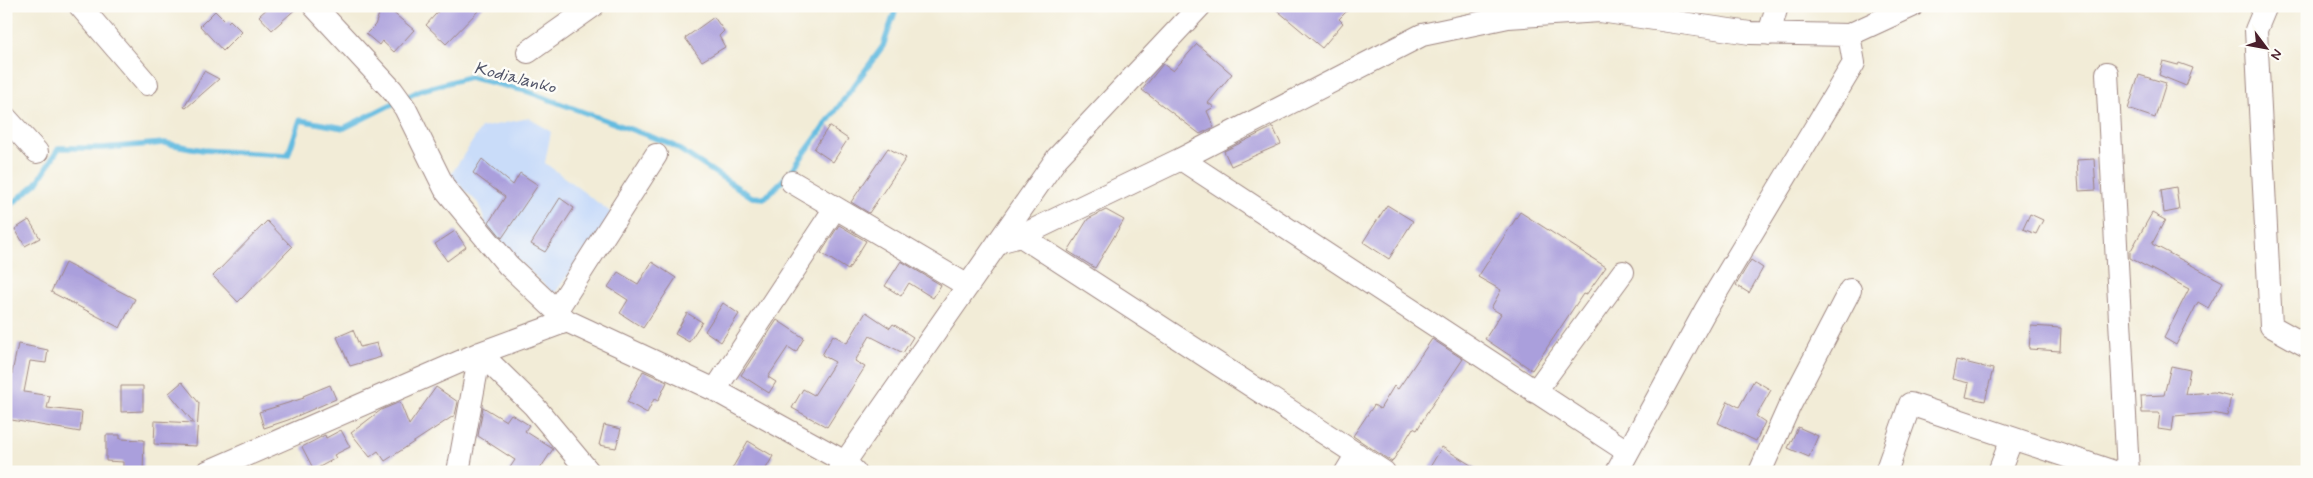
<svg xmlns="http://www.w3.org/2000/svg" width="2313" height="478" viewBox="0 0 2313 478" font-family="Mynerve,sans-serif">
<rect width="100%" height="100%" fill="#fdfcf7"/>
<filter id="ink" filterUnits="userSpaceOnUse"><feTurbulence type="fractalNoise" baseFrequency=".02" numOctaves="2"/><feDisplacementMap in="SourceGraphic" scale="10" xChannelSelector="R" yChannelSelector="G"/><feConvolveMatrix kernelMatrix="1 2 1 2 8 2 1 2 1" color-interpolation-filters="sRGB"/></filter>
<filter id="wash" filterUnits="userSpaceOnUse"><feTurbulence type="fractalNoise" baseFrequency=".0096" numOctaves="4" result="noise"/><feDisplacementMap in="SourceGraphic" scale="20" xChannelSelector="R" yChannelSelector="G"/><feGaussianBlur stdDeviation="1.12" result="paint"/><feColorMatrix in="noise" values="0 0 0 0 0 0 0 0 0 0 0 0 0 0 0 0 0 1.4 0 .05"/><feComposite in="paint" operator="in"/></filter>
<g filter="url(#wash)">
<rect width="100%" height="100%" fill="#f2ecd7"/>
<path fill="#c9dcf9" d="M 529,118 L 551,132 L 545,163 L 613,214 L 554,294 L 489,232 L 478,203 L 450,176 L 481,128 Z"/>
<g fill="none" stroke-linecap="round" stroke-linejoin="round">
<path stroke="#63bbe0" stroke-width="5.5" d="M 405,98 L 421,90 L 469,77 L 526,91 L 671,144 L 752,197 L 765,198 L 790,173 L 883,46 L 897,6
M 6,209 L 37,183 L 59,148 L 103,148 L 164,143 L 203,150 L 288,155 L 300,120 L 344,128 L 394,103"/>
</g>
<g id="blocks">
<path fill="#aa9fdc" d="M 270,6 L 299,6 L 272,30 L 259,16 Z
M 382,6 L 385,6 L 414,30 L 394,52 L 382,41 L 379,45 L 366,34 L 375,25 Z
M 443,6 L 483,6 L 446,44 L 426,25 Z
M 1272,6 L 1352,6 L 1339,19 L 1343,23 L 1322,48 Z
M 215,11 L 227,23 L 230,20 L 242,32 L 223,51 L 200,26 Z
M 714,17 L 724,31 L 719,36 L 725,47 L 702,61 L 685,38 Z
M 1197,44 L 1232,74 L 1208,103 L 1214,107 L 1207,111 L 1214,127 L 1200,134 L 1142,90 L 1163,64 L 1173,71 Z
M 2163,61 L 2178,65 L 2179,63 L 2193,68 L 2186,86 L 2159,75 Z
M 204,71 L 219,79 L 186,108 L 184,107 Z
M 2139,75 L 2166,83 L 2155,118 L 2128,109 Z
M 829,126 L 848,139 L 833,162 L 814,149 Z
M 1273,127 L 1281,144 L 1231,166 L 1224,151 Z
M 888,148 L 906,158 L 869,213 L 851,202 Z
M 482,159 L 513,185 L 520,173 L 538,185 L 502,238 L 489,222 L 505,197 L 473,173 Z
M 2094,159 L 2096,190 L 2079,191 L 2077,160 Z
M 2176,187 L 2179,210 L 2164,213 L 2161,190 Z
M 560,198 L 574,208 L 545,252 L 531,244 Z
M 1387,205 L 1413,221 L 1389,259 L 1363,242 Z
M 1106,210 L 1124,220 L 1095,268 L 1068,251 L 1088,219 Z
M 1520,212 L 1606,267 L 1586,295 L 1583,294 L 1532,370 L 1485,339 L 1501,314 L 1491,308 L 1501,290 L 1478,277 Z
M 2152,213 L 2165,220 L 2152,244 L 2223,282 L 2208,308 L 2198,302 L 2176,345 L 2164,338 L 2189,289 L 2130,258 L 2130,252 Z
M 2030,214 L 2043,220 L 2036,234 L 2023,229 Z
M 29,220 L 40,238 L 25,246 L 15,229 Z
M 267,221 L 292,247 L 238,302 L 213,276 Z
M 839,225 L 866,241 L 848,270 L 821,253 Z
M 455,231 L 466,247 L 447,261 L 435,244 Z
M 1751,260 L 1763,268 L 1749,293 L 1736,285 Z
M 901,261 L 941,285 L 933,298 L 909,283 L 901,296 L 885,286 Z
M 652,262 L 676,278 L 643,328 L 620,313 L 628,300 L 608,287 L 618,272 L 638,284 Z
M 65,263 L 135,299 L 120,328 L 51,292 Z
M 723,303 L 739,314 L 721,342 L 705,331 Z
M 866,312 L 890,328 L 893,324 L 913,337 L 903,353 L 870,336 L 855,361 L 865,367 L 827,427 L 792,408 L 803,389 L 814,395 L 835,362 L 822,355 L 833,335 L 847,343 Z
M 687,313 L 702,322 L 689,342 L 675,334 Z
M 777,320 L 804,338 L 796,352 L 788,347 L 768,377 L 776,382 L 769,393 L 741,375 Z
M 2031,326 L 2061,328 L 2060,351 L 2029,349 Z
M 353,330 L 360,347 L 377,343 L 381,357 L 350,366 L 337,337 Z
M 1432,339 L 1463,359 L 1430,408 L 1417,430 L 1413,428 L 1392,462 L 1353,436 L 1374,405 L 1380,409 L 1394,386 L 1398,389 Z
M 18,344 L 48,350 L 46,363 L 30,361 L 24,392 L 50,396 L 47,408 L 82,412 L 80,432 L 6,419 L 6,402 Z
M 1956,360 L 1993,369 L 1985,401 L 1966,397 L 1969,383 L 1952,379 Z
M 2171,366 L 2190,370 L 2185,394 L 2214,392 L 2231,396 L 2227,416 L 2213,413 L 2174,416 L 2172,431 L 2158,429 L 2160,413 L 2142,413 L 2141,396 L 2164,395 Z
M 643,371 L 667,382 L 658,401 L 654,399 L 647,413 L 627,402 Z
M 1754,380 L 1771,390 L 1756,416 L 1765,422 L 1756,441 L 1718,423 L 1728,401 L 1739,407 Z
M 182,382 L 199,403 L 196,446 L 154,444 L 155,421 L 194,423 L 169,393 Z
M 330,385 L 336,399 L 288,420 L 264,428 L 259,412 L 304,398 L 303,396 Z
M 121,386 L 143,386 L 143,411 L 121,412 Z
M 436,387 L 458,402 L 455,415 L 385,461 L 378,451 L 370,457 L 351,433 L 381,410 L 400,402 L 409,425 Z
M 483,407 L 506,421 L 511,414 L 529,425 L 525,431 L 553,449 L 538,472 L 507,472 L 515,460 L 478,436 Z
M 604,425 L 621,429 L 616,448 L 599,445 Z
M 1798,427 L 1818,436 L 1809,457 L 1788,448 Z
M 341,430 L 350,447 L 334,455 L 336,458 L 314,470 L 302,447 L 325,435 L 326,438 Z
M 106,435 L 120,435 L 120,439 L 144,440 L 143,472 L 123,472 L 123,462 L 106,461 Z
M 748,441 L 773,456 L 764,472 L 730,472 Z
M 1442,447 L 1482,472 L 1427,472 Z"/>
</g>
</g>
<g filter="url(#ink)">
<use href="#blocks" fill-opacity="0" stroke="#9e8681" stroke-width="1"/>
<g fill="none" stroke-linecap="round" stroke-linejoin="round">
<g stroke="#9e8681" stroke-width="24">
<path id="minor" d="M 80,6 L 147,84
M 314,6 L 392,90 L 405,108 L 445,189 L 508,265 L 567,321 L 715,390 L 845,462 L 855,472
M 2266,6 L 2256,30 L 2271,326 L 2307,346
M 1769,34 L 1777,6
M 528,52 L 593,6
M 2107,73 L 2128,472
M 6,118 L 37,152
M 1181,159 L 1628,452
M 792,182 L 968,286
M 1021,236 L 1384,472
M 998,242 L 1021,236 L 1181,159 L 1422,35 L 1508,17 L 1600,11 L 1750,33 L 1849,35 L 1912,6
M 556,311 L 656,155
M 480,353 L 534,406 L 589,472
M 715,390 L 835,208
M 1535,392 L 1623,272
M 207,472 L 480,353 L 567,321
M 458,472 L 480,353
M 838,472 L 1057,158 L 1200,6
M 1346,472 L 1357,454
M 1617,472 L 1705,311 L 1854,63 L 1849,35
M 1760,472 L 1789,407 L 1850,290
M 1886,472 L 1910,404 L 2114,472
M 1999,472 L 2012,438"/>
</g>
<use href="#minor" stroke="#fff" stroke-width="22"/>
</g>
</g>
<g text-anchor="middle" stroke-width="5" stroke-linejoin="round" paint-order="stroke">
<g font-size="18" font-style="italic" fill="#53566a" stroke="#fdfcf7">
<text transform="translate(515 77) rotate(14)" y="6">Kodialanko</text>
</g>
</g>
<rect width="2313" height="478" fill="none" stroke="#fdfcf7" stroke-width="25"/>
<g transform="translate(2266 48) rotate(122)" stroke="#fdfcf7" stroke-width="4" paint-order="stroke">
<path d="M0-4L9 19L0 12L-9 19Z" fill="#4a1f2b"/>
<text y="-8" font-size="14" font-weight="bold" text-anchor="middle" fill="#4a1f2b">N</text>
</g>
</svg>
